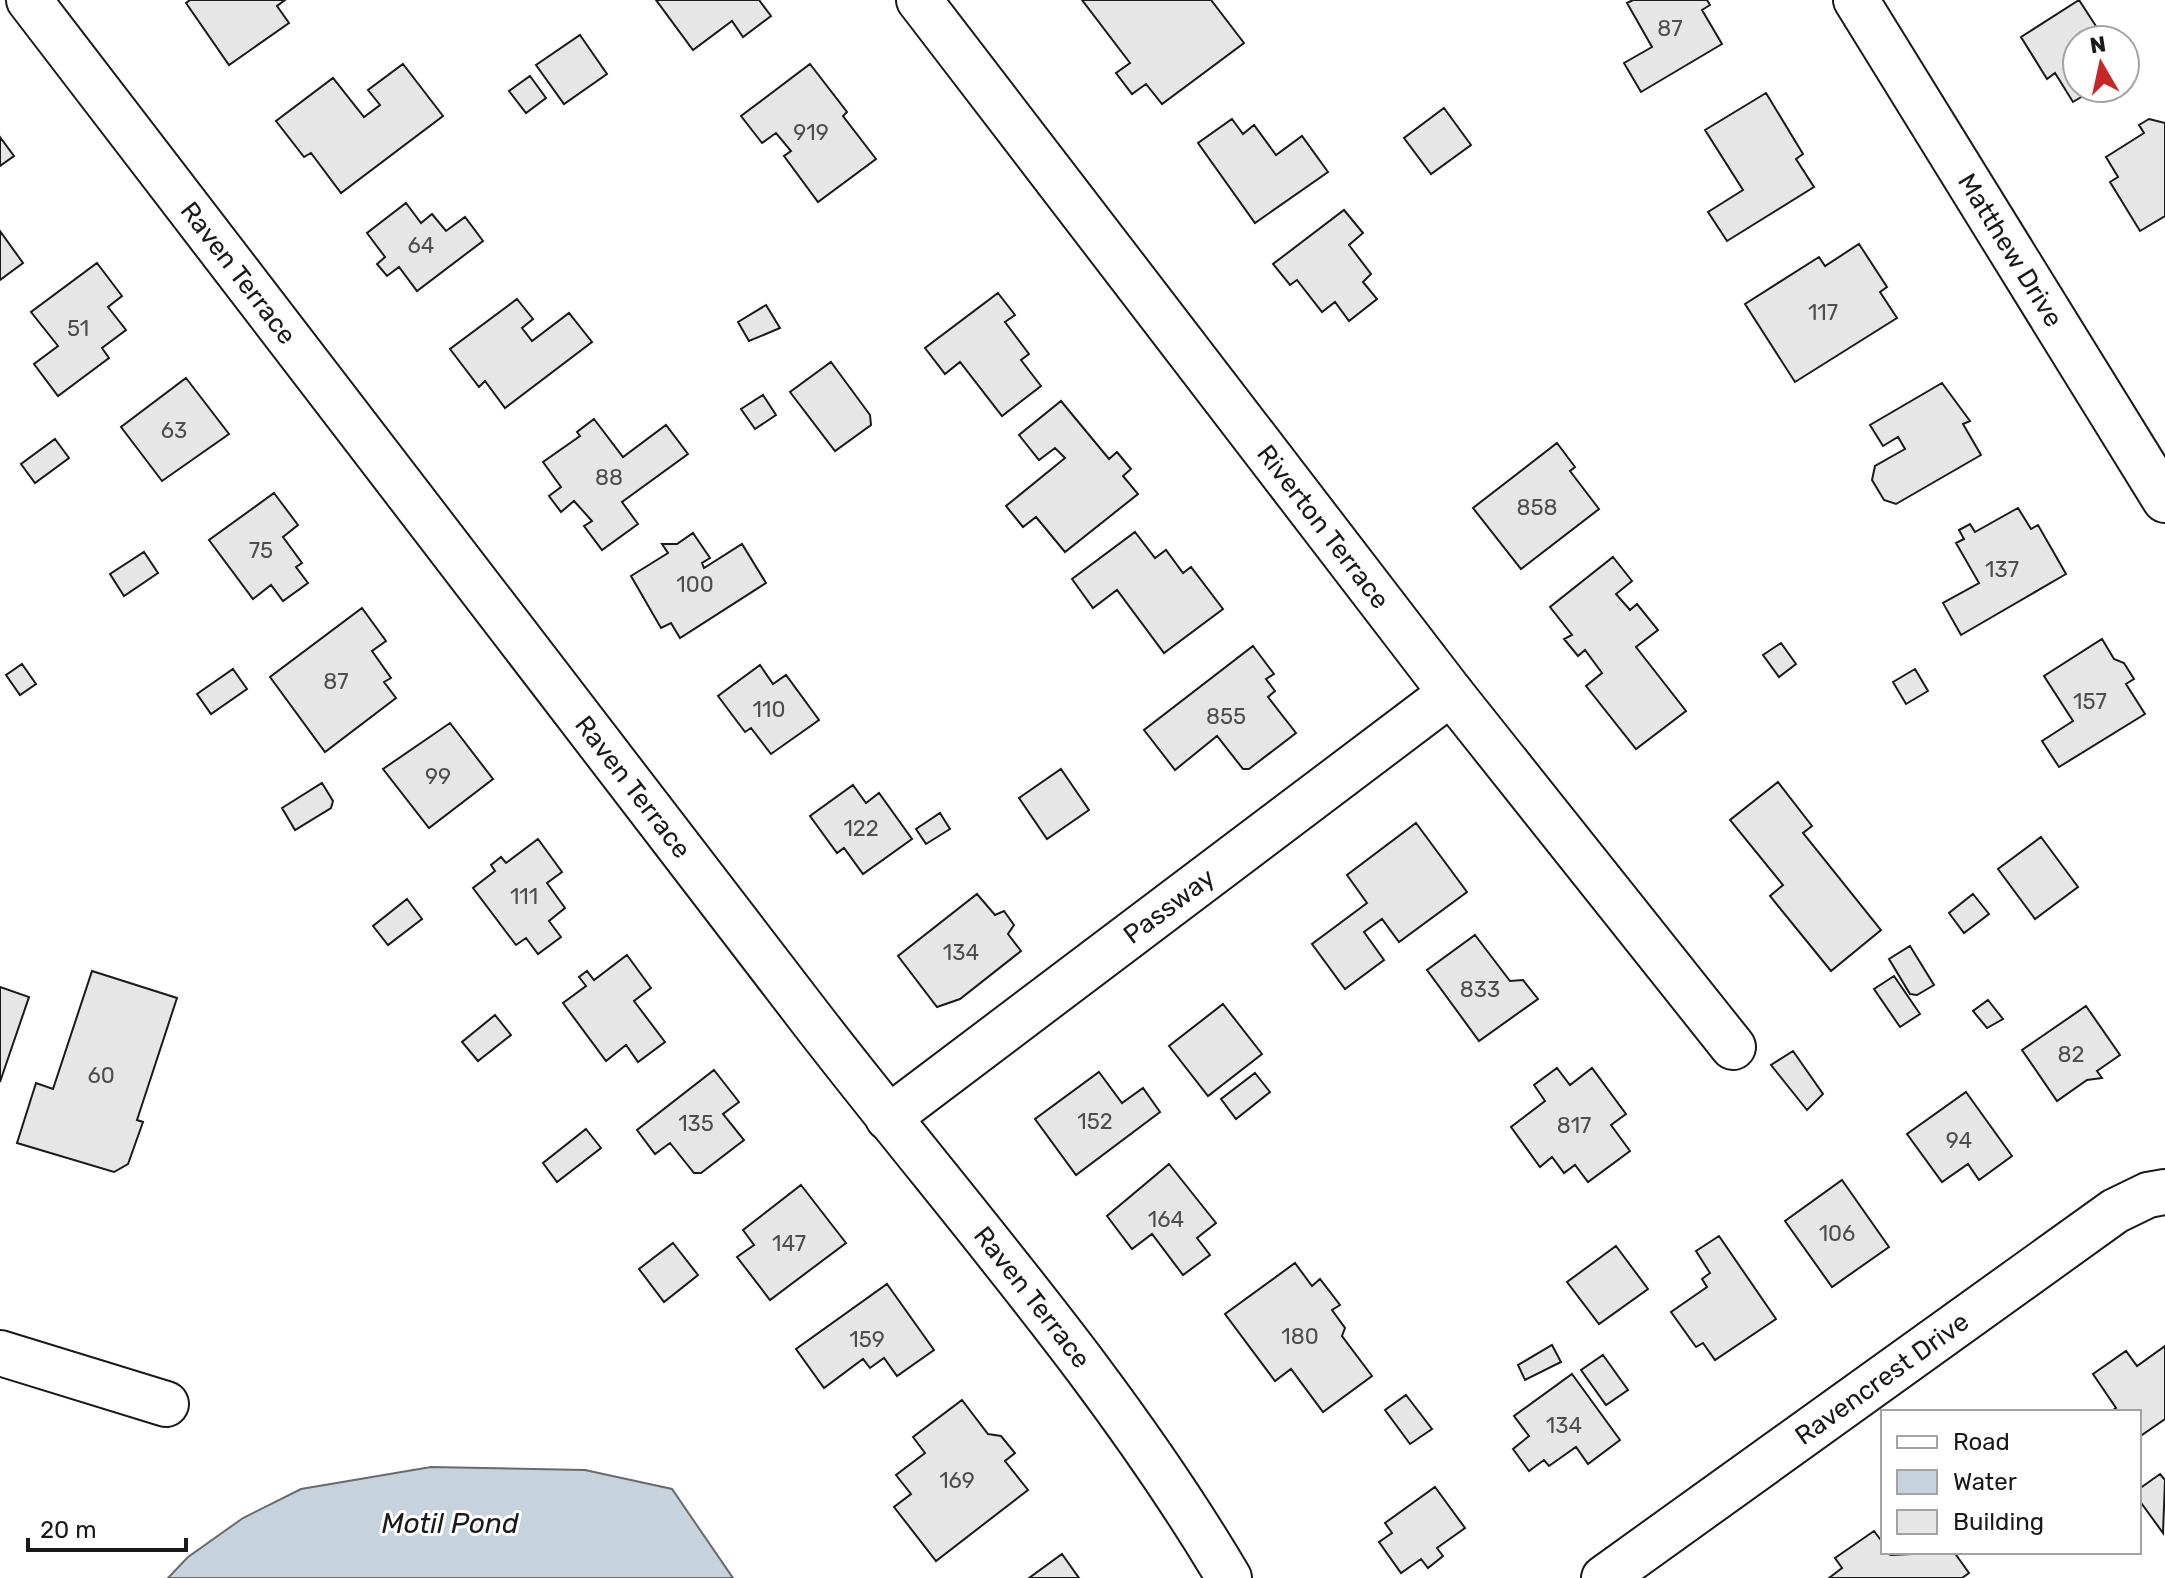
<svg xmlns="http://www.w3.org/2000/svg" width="2165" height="1578" viewBox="0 0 2165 1578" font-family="Rubik,sans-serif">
<rect width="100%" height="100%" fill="#fff"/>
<path fill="#c6d2dc" stroke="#6a6a6a" stroke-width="2" d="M 431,1467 L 585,1470 L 672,1489 L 733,1578 L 168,1578 L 188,1557 L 243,1518 L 301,1489 Z"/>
<path fill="#e6e6e6" stroke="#1a1a1a" stroke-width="2" d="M 190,0 L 285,0 L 277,6 L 289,23 L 229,65 L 186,3 Z
M 656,0 L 759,0 L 771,16 L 743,37 L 732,21 L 693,50 Z
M 1082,0 L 1211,0 L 1244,43 L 1162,104 L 1146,84 L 1132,94 L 1116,73 L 1130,63 Z
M 1633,0 L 1707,0 L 1710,5 L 1702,10 L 1722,44 L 1641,92 L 1624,63 L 1652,47 L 1627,3 Z
M 2079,0 L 2105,40 L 2077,40 L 2077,88 L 2096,88 L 2073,102 L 2055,73 L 2047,79 L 2021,37 Z
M 580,35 L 607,74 L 564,104 L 536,65 Z
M 403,64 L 443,116 L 341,193 L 311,153 L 304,157 L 276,121 L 333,78 L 364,117 L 380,105 L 368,90 Z
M 810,64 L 847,112 L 843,116 L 876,159 L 818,202 L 784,156 L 791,151 L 776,133 L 762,143 L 741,116 Z
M 530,76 L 546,98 L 526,113 L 509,91 Z
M 1766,93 L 1803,154 L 1796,159 L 1814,187 L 1727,241 L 1708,212 L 1743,190 L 1705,130 Z
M 1444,108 L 1471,145 L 1431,174 L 1404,138 Z
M 1232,119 L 1243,134 L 1254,125 L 1276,155 L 1302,136 L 1328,172 L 1255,223 L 1198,143 Z
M 2149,119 L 2165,123 L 2165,216 L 2140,231 L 2110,182 L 2118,177 L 2106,157 L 2144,133 L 2139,125 Z
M 0,137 L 14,156 L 0,166 Z
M 406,203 L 421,223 L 432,214 L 446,231 L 465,217 L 483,241 L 417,291 L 399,267 L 387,276 L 377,264 L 385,257 L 367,233 Z
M 1344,210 L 1363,233 L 1349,245 L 1371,274 L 1363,282 L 1377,299 L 1349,321 L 1335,302 L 1322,312 L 1297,280 L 1290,285 L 1273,264 Z
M 0,231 L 23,263 L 0,280 Z
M 1859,244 L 1887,287 L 1880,292 L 1897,318 L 1795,382 L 1745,304 L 1819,257 L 1825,266 Z
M 97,263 L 122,296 L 108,307 L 126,330 L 102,348 L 109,358 L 58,396 L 34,364 L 58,346 L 31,312 Z
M 998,293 L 1015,315 L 1005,322 L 1029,354 L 1021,360 L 1041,386 L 1002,416 L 960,362 L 945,374 L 925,348 Z
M 517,299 L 533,319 L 522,328 L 532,341 L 569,313 L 592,342 L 505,408 L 485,381 L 479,387 L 450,349 Z
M 766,305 L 780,328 L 749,341 L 738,322 Z
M 831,362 L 870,415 L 871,425 L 835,451 L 790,392 Z
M 186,378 L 229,434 L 162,481 L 121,427 Z
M 1942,383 L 1970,421 L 1963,424 L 1981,455 L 1896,504 L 1884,500 L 1872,480 L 1875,466 L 1905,449 L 1898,437 L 1883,446 L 1870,425 Z
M 763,395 L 776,415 L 755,429 L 741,409 Z
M 1061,401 L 1109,459 L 1117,452 L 1131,469 L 1123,476 L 1138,494 L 1065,552 L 1036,517 L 1023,527 L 1006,506 L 1065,458 L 1055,448 L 1039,460 L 1019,435 Z
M 594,419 L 623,457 L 666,425 L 688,454 L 622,502 L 638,524 L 602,550 L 584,526 L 592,521 L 574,501 L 561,512 L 549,496 L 561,487 L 543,462 L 580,436 L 577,432 Z
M 55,439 L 69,458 L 35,483 L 21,464 Z
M 1557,443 L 1575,467 L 1570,471 L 1599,509 L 1521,569 L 1473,508 Z
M 274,493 L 298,525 L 283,537 L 302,563 L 296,567 L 308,583 L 283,601 L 271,585 L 253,599 L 209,540 Z
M 2018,508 L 2031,529 L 2038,525 L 2066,574 L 1961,635 L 1943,603 L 1979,583 L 1956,543 L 1964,539 L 1959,530 L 1970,524 L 1975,532 Z
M 1135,532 L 1155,558 L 1166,550 L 1183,573 L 1191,567 L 1223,609 L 1164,653 L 1117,590 L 1093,608 L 1072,579 Z
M 693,533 L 710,558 L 702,563 L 704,568 L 742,544 L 766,583 L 680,638 L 671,623 L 661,628 L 631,576 L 668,553 L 662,544 L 677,544 Z
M 144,552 L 158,573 L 124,596 L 110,574 Z
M 1613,557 L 1632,581 L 1616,594 L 1630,610 L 1637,604 L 1658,630 L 1636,647 L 1686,711 L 1636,749 L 1586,686 L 1602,673 L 1585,650 L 1578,656 L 1564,639 L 1572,635 L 1550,607 Z
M 362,608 L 386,641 L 372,651 L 391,678 L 384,682 L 396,698 L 325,752 L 270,677 Z
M 2102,639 L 2114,659 L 2124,663 L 2134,679 L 2126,684 L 2145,714 L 2059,767 L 2042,741 L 2073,721 L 2044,676 Z
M 1781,643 L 1796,664 L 1779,677 L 1763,655 Z
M 1253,646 L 1274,674 L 1266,679 L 1275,691 L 1268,697 L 1296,733 L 1249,769 L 1243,769 L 1217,736 L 1175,770 L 1144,730 Z
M 22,664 L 36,684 L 20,695 L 6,675 Z
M 760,665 L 773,684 L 786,675 L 819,720 L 771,754 L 751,728 L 745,732 L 718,696 Z
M 233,669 L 247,689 L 211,714 L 197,694 Z
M 1915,669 L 1928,691 L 1906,704 L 1893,682 Z
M 450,723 L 493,779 L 429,828 L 383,769 Z
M 1061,769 L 1089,810 L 1047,839 L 1019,798 Z
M 1778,782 L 1812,826 L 1803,833 L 1881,930 L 1831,971 L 1770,896 L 1783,885 L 1730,820 Z
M 322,783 L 333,801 L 331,808 L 295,830 L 282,808 Z
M 853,785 L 866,803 L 879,793 L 912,839 L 863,874 L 844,848 L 837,853 L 810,816 Z
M 940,813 L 950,829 L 926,844 L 916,829 Z
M 1416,823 L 1467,892 L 1399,942 L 1382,919 L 1364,932 L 1384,960 L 1345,989 L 1312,944 L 1367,903 L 1347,875 Z
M 2041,837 L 2078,887 L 2035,919 L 1998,869 Z
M 538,839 L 562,872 L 547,883 L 565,908 L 549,921 L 561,937 L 538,954 L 526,938 L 516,945 L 473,888 L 495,871 L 491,865 L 501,857 L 506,863 Z
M 977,894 L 995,915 L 1004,911 L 1014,925 L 1008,934 L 1021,951 L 960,999 L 937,1007 L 898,956 Z
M 1973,894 L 1989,914 L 1964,933 L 1949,913 Z
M 407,899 L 422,919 L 388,945 L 373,926 Z
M 1475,935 L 1510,981 L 1523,980 L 1538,999 L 1479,1041 L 1427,970 Z
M 1910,946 L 1934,985 L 1917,995 L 1910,994 L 1889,959 Z
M 627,955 L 651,988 L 634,1001 L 665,1042 L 638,1062 L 626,1045 L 606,1061 L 563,1003 L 586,986 L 579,977 L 587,971 L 594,980 Z
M 92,971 L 177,998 L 137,1120 L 143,1122 L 128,1164 L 114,1172 L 17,1143 L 36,1083 L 53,1089 Z
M 1894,976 L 1920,1014 L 1900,1027 L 1874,989 Z
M 0,987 L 29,997 L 0,1082 Z
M 1988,1000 L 2003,1019 L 1987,1028 L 1973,1011 Z
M 1223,1004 L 1262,1054 L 1208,1096 L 1169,1046 Z
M 2086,1006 L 2120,1055 L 2097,1071 L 2102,1078 L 2087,1080 L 2057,1101 L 2022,1050 Z
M 495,1015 L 511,1035 L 478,1061 L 462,1042 Z
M 1793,1051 L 1823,1094 L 1807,1110 L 1771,1065 Z
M 1557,1068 L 1570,1085 L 1592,1068 L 1626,1114 L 1611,1125 L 1630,1151 L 1588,1182 L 1575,1165 L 1564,1173 L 1552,1157 L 1540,1167 L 1511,1127 L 1545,1101 L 1534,1085 Z
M 714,1070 L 739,1102 L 723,1114 L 744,1140 L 701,1173 L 694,1173 L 670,1143 L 655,1154 L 637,1130 Z
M 1099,1072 L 1122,1103 L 1143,1088 L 1160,1112 L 1076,1175 L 1035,1119 Z
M 1255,1073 L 1270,1092 L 1236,1119 L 1221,1099 Z
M 1966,1092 L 2012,1156 L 1979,1180 L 1968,1164 L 1942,1182 L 1907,1134 Z
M 586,1129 L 601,1148 L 557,1182 L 543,1163 Z
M 1169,1164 L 1216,1223 L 1197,1238 L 1210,1255 L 1183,1275 L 1152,1234 L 1132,1249 L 1107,1216 Z
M 1842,1180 L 1889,1247 L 1832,1287 L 1785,1221 Z
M 801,1185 L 846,1243 L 770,1300 L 737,1257 L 754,1245 L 743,1230 Z
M 1719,1236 L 1776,1319 L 1715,1360 L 1703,1343 L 1696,1347 L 1671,1312 L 1707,1287 L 1702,1279 L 1710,1273 L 1696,1251 Z
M 673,1243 L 698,1275 L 664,1302 L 639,1269 Z
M 1616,1246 L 1648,1289 L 1599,1324 L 1567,1282 Z
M 1295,1263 L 1312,1286 L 1320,1279 L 1340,1305 L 1332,1310 L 1345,1328 L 1342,1336 L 1372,1376 L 1323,1412 L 1291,1369 L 1275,1381 L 1225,1314 Z
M 887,1284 L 934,1350 L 897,1376 L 884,1358 L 870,1368 L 863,1359 L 824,1388 L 796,1349 Z
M 1552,1345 L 1561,1362 L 1525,1380 L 1518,1365 Z
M 2165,1346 L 2165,1419 L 2139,1437 L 2139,1412 L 2110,1412 L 2116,1408 L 2093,1374 L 2126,1351 L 2137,1366 Z
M 1603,1355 L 1628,1390 L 1606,1405 L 1581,1370 Z
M 1572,1374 L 1620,1440 L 1588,1464 L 1576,1447 L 1549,1466 L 1544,1460 L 1529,1471 L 1513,1449 L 1529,1436 L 1514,1416 Z
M 1406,1395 L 1432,1429 L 1410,1444 L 1385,1410 Z
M 962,1400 L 988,1434 L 1001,1436 L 1015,1453 L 1005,1461 L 1028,1490 L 936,1561 L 894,1507 L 911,1494 L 896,1475 L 925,1453 L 913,1437 Z
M 2160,1474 L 2165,1480 L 2163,1533 L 2139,1500 L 2139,1489 Z
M 1435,1487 L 1465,1528 L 1437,1548 L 1443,1556 L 1428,1568 L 1421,1559 L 1401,1573 L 1379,1542 L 1392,1533 L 1385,1523 Z
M 1874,1531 L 1883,1543 L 1883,1552 L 1891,1555 L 1954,1552 L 1969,1573 L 1962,1578 L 1829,1578 L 1842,1568 L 1835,1558 Z
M 1062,1554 L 1079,1578 L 1029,1578 Z"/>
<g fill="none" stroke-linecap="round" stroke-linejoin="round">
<g stroke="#1a1a1a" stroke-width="48">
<g id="minor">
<path id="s1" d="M 29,0 C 290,340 551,680 812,1020 C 954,1204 1111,1378 1229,1578"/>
<path id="s2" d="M 919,0 L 1451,693 L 1733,1047"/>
<path id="s3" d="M 1856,0 L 2165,500"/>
<path id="s4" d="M 888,1118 L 1451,693"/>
<path d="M 0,1353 L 166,1404"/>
<path id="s5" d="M 1604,1578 L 2115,1211 L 2148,1195 L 2165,1192"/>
</g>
</g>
<use href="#minor" stroke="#fff" stroke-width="44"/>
</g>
<g text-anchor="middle" stroke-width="6" stroke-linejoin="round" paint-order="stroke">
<g font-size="22" fill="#4d4d4d">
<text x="1670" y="36">87</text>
<text x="811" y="140">919</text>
<text x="421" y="253">64</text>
<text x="1823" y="320">117</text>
<text x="78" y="336">51</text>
<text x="174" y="438">63</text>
<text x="609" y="485">88</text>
<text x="1537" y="515">858</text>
<text x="261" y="558">75</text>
<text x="2002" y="577">137</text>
<text x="695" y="592">100</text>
<text x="336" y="689">87</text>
<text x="2090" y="709">157</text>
<text x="769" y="717">110</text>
<text x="1226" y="724">855</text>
<text x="438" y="784">99</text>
<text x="861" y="836">122</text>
<text x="524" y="904">111</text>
<text x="961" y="960">134</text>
<text x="1480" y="997">833</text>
<text x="2071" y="1062">82</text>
<text x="101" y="1083">60</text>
<text x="1095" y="1129">152</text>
<text x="696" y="1131">135</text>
<text x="1574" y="1133">817</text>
<text x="1959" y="1148">94</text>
<text x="1166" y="1227">164</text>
<text x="1837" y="1241">106</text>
<text x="789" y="1251">147</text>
<text x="1300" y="1344">180</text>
<text x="867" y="1347">159</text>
<text x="1564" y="1433">134</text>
<text x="957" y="1488">169</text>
</g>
<g font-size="26" fill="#1a1a1a" stroke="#fff">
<text dy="9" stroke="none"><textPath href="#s3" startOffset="294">Matthew Drive</textPath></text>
<text dy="9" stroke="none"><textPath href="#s1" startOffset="344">Raven Terrace</textPath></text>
<text dy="9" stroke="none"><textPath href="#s2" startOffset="664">Riverton Terrace</textPath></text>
<text dy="9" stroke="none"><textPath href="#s1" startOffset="992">Raven Terrace</textPath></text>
<text dy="9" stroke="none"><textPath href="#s4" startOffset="352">Passway</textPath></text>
<text dy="9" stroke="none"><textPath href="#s1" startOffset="1640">Raven Terrace</textPath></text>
<text dy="9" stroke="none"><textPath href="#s5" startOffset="342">Ravencrest Drive</textPath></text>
</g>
<g font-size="28" font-style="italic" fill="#1a1a1a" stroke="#fff">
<text x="450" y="1533">Motil Pond</text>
</g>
</g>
<rect x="1881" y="1410" width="260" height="144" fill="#ffffff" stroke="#a3a3a3" stroke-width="2"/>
<rect x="1897" y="1436" width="40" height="12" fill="#ffffff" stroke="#a3a3a3" stroke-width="2"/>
<text x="1953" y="1450" font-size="24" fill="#1a1a1a">Road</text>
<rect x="1897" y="1470" width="40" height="24" fill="#c6d2dc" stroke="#a3a3a3" stroke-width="2"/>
<text x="1953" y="1490" font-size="24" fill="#1a1a1a">Water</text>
<rect x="1897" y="1510" width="40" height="24" fill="#e6e6e6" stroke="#a3a3a3" stroke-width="2"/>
<text x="1953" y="1530" font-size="24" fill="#1a1a1a">Building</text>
<g transform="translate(2101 64) rotate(351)"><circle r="38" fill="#ffffff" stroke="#a3a3a3" stroke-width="2"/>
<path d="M0-6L14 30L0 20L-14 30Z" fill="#c62828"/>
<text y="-12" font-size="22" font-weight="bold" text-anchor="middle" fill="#1a1a1a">N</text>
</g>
<path d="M28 1538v12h158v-12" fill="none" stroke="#1a1a1a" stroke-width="4"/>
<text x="40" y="1538" font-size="24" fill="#1a1a1a" stroke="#ffffff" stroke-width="6" paint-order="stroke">20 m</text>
</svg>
